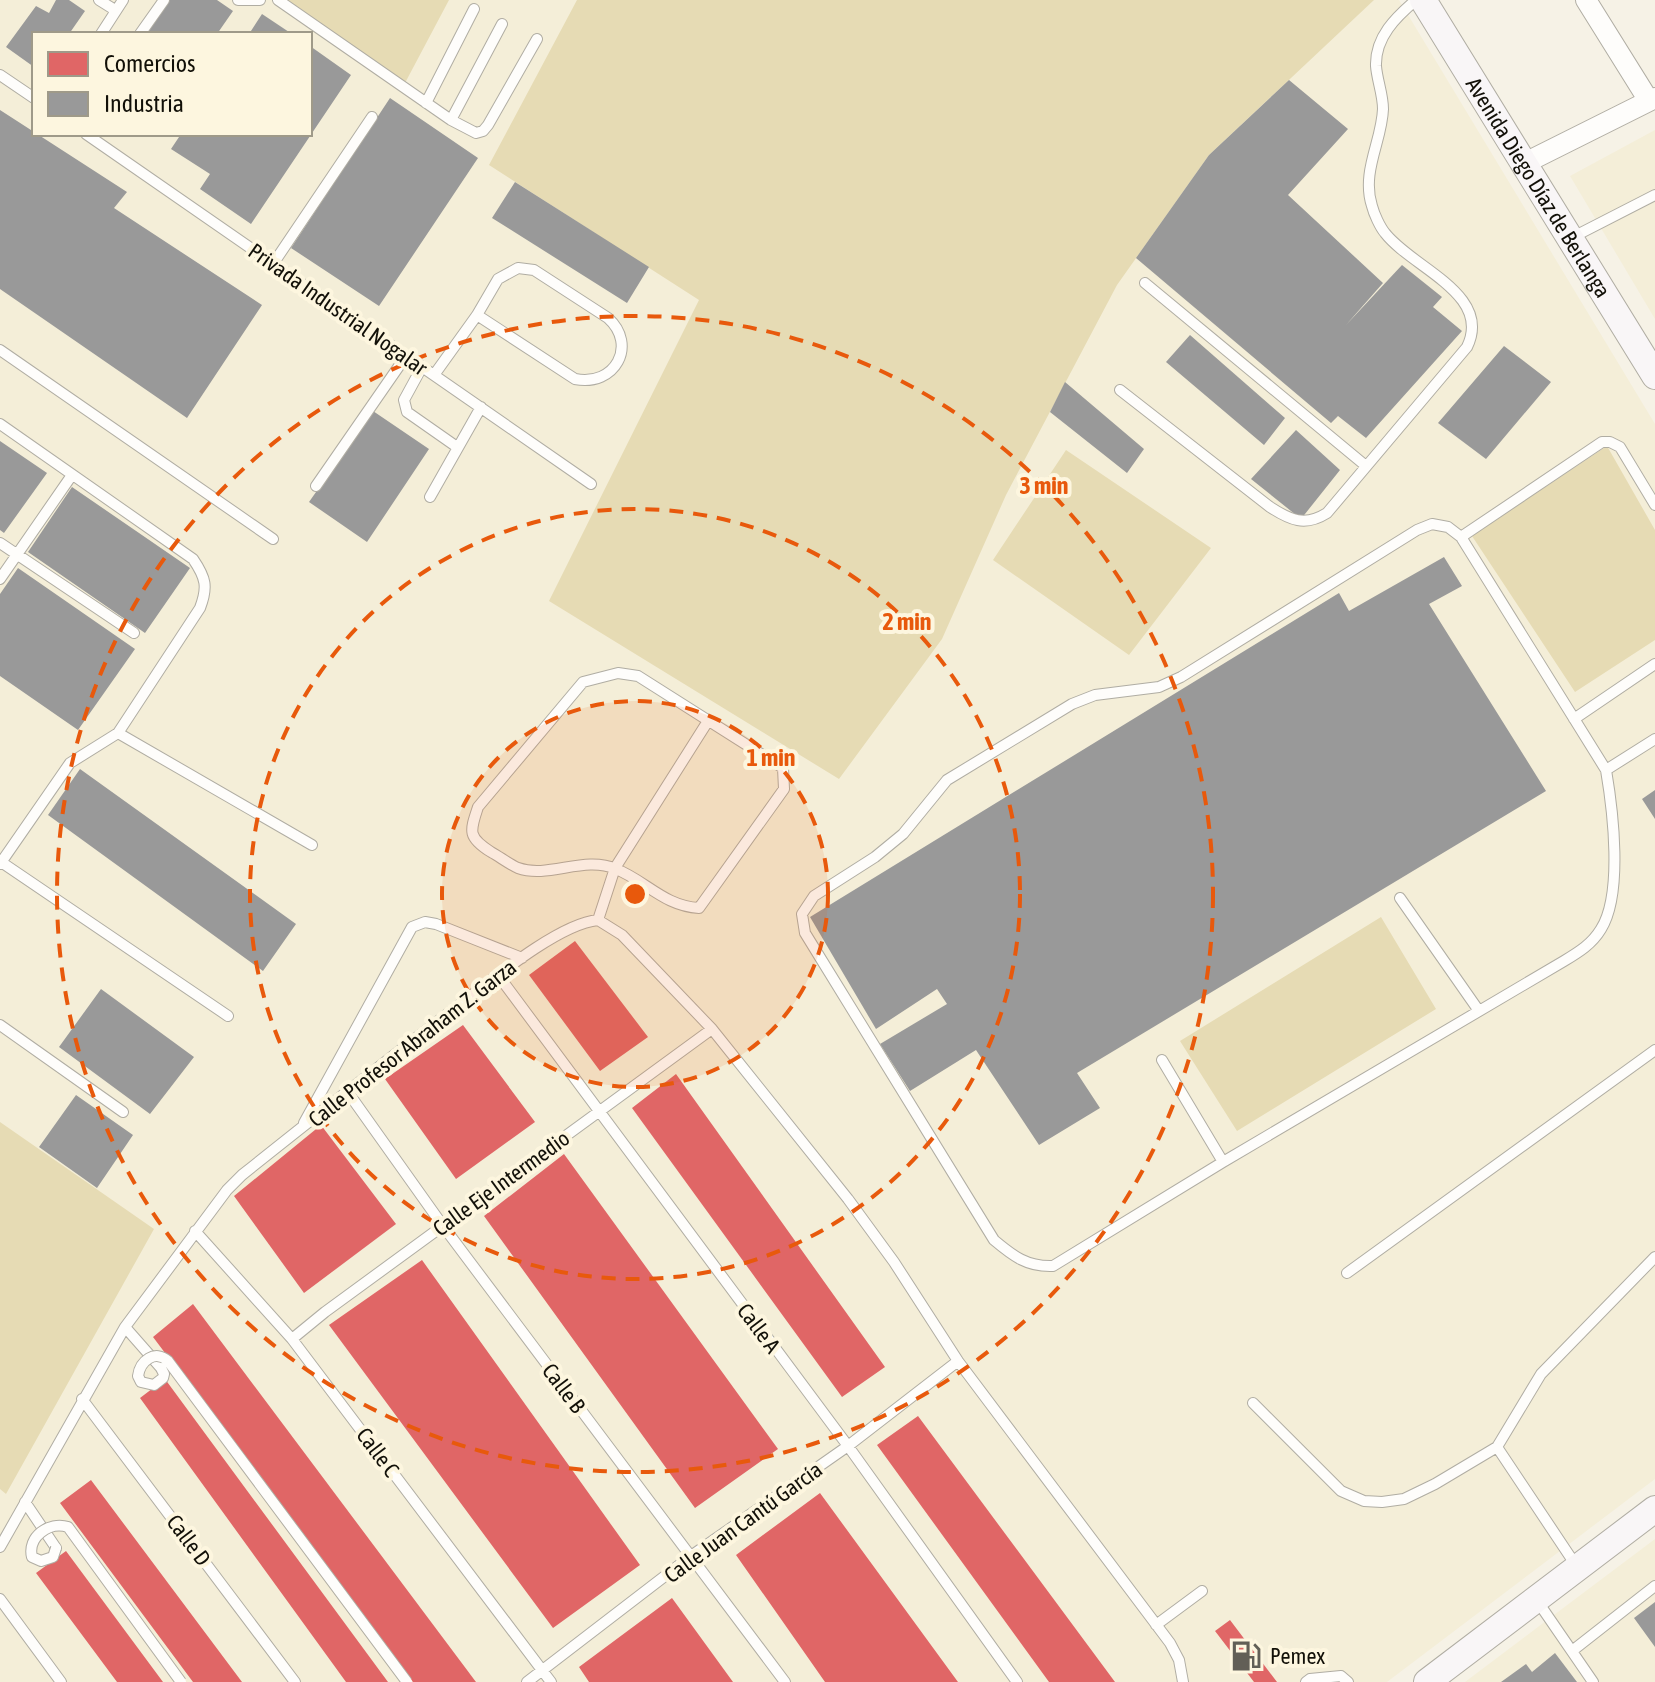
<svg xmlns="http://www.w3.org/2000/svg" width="1655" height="1682" viewBox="0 0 1655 1682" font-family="'Asap Condensed',sans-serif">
<rect width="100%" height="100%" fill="#f6f2e6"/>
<path fill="#f4eed8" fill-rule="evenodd" d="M 0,0 L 1399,0 L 1655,424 L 1655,1479 L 1387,1682 L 0,1682 ZM 34,34 L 310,34 L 310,134 L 34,134 Z
M 1655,130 L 1655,319 L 1570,176 Z
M 1655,1539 L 1655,1682 L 1465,1682 Z"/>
<path fill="#e6dbb4" d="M 286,0 L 449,0 L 405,83 Z
M 577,0 L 1374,0 L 1209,155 L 1117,285 L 1006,495 L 942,639 L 839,779 L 549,601 L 699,300 L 489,165 Z
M 1607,446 L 1655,530 L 1655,640 L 1575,692 L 1472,536 Z
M 1066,450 L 1211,548 L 1129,655 L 993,560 Z
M 1381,917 L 1436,1009 L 1237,1131 L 1180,1041 Z
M 0,1122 L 154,1229 L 6,1494 L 0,1489 Z"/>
<path fill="#e06666" d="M 575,941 L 648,1037 L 600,1071 L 529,975 Z
M 463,1025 L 535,1122 L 456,1179 L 385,1079 Z
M 676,1074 L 885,1367 L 842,1397 L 632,1108 Z
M 321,1125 L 396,1224 L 304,1293 L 234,1196 Z
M 564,1154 L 778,1449 L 695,1508 L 484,1216 Z
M 422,1260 L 640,1565 L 553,1628 L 329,1325 Z
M 193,1304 L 476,1682 L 413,1682 L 153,1337 Z
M 165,1379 L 388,1682 L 346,1682 L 140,1398 Z
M 918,1416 L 1115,1682 L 1049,1682 L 877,1445 Z
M 91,1480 L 242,1682 L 193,1682 L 60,1503 Z
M 820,1493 L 958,1682 L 825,1682 L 736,1555 Z
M 66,1551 L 163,1682 L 117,1682 L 36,1573 Z
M 672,1598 L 733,1682 L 589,1682 L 579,1667 Z
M 1230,1620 L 1277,1682 L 1254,1682 L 1215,1631 Z"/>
<path fill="#999" d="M 56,0 L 69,0 L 85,11 L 69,34 L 34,34 L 34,67 L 6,47 L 36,6 L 49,13 Z
M 169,0 L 217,0 L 233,11 L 217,34 L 147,34 Z
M 262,14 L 292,34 L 249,34 Z
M 310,46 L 351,75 L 251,224 L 200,189 L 210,174 L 171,149 L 181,134 L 310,134 Z
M 1289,80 L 1348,129 L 1288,195 L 1383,283 L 1346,325 L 1402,265 L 1442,297 L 1433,307 L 1462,331 L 1366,438 L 1338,416 L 1331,423 L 1136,258 L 1209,155 Z
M 390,98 L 478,158 L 379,306 L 291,248 Z
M 0,110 L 127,192 L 114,208 L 262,305 L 187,418 L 0,289 Z
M 515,182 L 649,267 L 627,303 L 492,218 Z
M 1190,335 L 1285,418 L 1264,445 L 1166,362 Z
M 1504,346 L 1551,382 L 1486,459 L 1438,423 Z
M 1065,382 L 1144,449 L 1127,473 L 1050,412 Z
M 373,411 L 429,449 L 367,542 L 309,502 Z
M 1296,430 L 1340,470 L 1301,519 L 1251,479 Z
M 0,441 L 47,473 L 4,533 L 0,530 Z
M 72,487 L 190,568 L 145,633 L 28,552 Z
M 1444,557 L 1462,586 L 1429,604 L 1546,791 L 1077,1073 L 1100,1108 L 1039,1145 L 976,1050 L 910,1091 L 880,1044 L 947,1004 L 937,989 L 876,1029 L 810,917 L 1339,593 L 1349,611 Z
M 18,568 L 135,649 L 78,730 L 0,676 L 0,594 Z
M 80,769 L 296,924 L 263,971 L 48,815 Z
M 1655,790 L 1655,819 L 1642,799 Z
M 101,989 L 194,1057 L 150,1114 L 59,1047 Z
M 76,1095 L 133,1135 L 97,1188 L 39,1147 Z
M 1655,1602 L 1655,1647 L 1634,1618 Z
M 1555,1653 L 1577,1682 L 1501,1682 L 1526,1664 L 1532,1672 Z"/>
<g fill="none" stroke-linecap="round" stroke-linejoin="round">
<g stroke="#b0ada3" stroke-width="12">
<path id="lane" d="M 99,0 L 115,10
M 238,0 L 260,0
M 278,0 L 451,120 L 476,133 L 483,131 L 488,125 L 537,39
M 101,34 L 123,0
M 140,34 L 164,0
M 0,75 L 34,98
M 426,103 L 474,9
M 451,120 L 502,24
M 86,134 L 591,484
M 1573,237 L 1655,195
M 273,264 L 372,117
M 1145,283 L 1366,466
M 0,350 L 273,539
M 422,367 L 404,400 L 407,412 L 457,447
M 434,375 L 477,315 L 498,279 L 518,268 L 534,270 L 608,318 C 638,345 615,387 575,379 L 477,315
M 1120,390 L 1270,507 C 1290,520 1305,527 1327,513 L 1467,347 C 1493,294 1412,268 1385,233 C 1380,227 1374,214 1372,206 C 1361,172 1382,141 1383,109 C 1383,94 1377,80 1376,66 C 1375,37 1396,17 1416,0
M 0,424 L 193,559 C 206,578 208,587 200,608 L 118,733
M 316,486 L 406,356
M 430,497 L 481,407
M 1432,524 L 1448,527 L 1461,537 L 1606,770 C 1613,811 1623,894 1601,929 C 1592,944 1579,952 1564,961 L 1223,1162 L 1053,1266 C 1027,1267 1013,1256 994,1240 L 805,933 L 802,914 L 814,896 L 875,857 L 903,834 L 947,780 L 1072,704 L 1095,695 L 1159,687 L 1181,677 L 1417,530 Z
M 1461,537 L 1602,442 L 1610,442 L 1620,447 L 1655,505
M 0,543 L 134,633
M 0,579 L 72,475
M 618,673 L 638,676 L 783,768 L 784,789 L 699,908 C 664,906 646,881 616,869 C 584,855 549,879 518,868 C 509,864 500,857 491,852 C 467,837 470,831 478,807 L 583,682 Z
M 1574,719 L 1655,664
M 1606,770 L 1655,739
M 1,862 L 228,1016
M 0,864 L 70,763 L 118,733 L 312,845
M 1400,898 L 1479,1011
M 598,920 L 622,935 L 712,1029 L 848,1199 L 894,1262 L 958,1361 L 1170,1643 L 1179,1660 L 1183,1682
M 598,920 L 615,868 L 708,721
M 498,975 L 848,1446 L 1017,1682
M 0,1025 L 123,1112
M 1162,1060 L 1223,1162
M 347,1091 L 443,1226 L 785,1682
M 304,1123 L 412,927 L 425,922 L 436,924 L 522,958
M 195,1231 L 292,1339 L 551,1682
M 1347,1273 L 1655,1050
M 125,1327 L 161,1368
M 292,1339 L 325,1312 L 712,1029
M 82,1399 L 295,1682
M 1253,1403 L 1341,1491 L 1364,1501 L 1382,1502 L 1404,1499 L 1435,1484 L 1497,1447
M 25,1502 L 56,1548
M 0,1547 L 125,1327 L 227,1190 L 242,1175 C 312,1119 382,1064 454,1009 C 487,984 557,924 598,920
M 1577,1567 L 1497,1447 L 1541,1374 L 1655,1257
M 0,1599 L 61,1682
M 1538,1602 L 1593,1682
M 1156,1625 L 1202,1591
M 1572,1651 L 1655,1586
M 527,1682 L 691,1556 L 848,1446 L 958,1361
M 1306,1682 L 1310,1679 L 1341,1676 L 1348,1682"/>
</g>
<g stroke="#b0ada3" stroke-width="22">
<path id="street" d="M 1586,0 L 1649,101
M 1525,163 L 1655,98"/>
</g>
<g stroke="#b0ada3" stroke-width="28">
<g id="secondary">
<path id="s1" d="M 1423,0 L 1655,376"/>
<path d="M 1427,1682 L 1655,1509"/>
</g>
</g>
<use href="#lane" stroke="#fefdfb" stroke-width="10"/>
<use href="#street" stroke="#fefdfb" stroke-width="20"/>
<use href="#secondary" stroke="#f9f6f7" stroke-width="26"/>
<g stroke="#b0ada3" stroke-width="12" stroke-linecap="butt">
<path id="lane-bridge" d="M 161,1368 L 164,1374 L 163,1378 L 154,1385 L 141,1382 L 138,1376 C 140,1361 155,1349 168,1361 L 407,1682
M 56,1548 L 53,1557 L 41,1561 L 32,1557 C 27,1537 49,1521 68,1527 L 181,1682"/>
</g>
<use href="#lane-bridge" stroke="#fefdfb" stroke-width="10"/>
</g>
<circle cx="635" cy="894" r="193" fill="#e8590c" fill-opacity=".12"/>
<g fill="none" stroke="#e8590c" stroke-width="4" stroke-dasharray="14 10">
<circle cx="635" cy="894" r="193"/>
<circle cx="635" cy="894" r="385"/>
<circle cx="635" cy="894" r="578"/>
</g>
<defs>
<g id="fuel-bare" transform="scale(2.4)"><path d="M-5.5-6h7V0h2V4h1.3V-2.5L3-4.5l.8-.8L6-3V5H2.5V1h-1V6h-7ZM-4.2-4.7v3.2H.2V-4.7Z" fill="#625f56" stroke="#fdf6df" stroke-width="2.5" paint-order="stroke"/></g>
</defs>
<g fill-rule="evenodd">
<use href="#fuel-bare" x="1246" y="1656"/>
</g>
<g text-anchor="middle" stroke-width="8" stroke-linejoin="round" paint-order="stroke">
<g font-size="22" fill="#121008" stroke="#fdf6df">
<text dy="8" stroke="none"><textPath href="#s1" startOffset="220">Avenida Diego Díaz de Berlanga</textPath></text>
<text transform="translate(338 309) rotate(35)" y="8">Privada Industrial Nogalar</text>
<text transform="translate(412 1043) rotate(-38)" y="8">Calle Profesor Abraham Z. Garza</text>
<text transform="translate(501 1183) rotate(-36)" y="8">Calle Eje Intermedio</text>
<text transform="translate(759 1328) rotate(53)" y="8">Calle A</text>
<text transform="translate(564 1388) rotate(53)" y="8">Calle B</text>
<text transform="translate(378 1452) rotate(53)" y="8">Calle C</text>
<text transform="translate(743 1522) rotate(-36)" y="8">Calle Juan Cantú García</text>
<text transform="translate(189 1540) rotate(53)" y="8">Calle D</text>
</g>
<g font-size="22" fill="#121008" stroke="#fdf6df" text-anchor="start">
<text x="1270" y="1664">Pemex</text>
</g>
</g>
<circle cx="635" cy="894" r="12" fill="#e8590c" stroke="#fdf6df" stroke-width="4"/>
<g font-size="24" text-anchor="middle" font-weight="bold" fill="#e8590c" stroke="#fdf6df" stroke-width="8" stroke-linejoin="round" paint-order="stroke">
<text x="1044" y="494">3 min</text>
<text x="907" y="630">2 min</text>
<text x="771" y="766">1 min</text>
</g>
<rect x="32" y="32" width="280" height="104" fill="#fdf6df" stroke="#9f9a89" stroke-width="2"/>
<rect x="48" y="52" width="40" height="24" fill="#e06666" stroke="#9f9a89" stroke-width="2"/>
<text x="104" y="72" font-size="24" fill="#121008">Comercios</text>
<rect x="48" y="92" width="40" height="24" fill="#999999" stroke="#9f9a89" stroke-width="2"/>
<text x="104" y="112" font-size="24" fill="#121008">Industria</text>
</svg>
